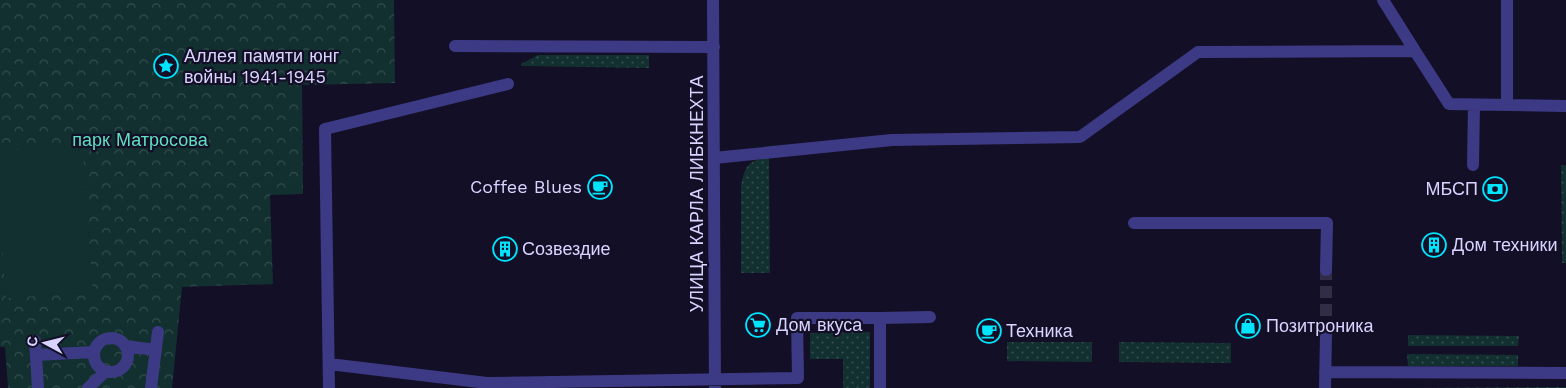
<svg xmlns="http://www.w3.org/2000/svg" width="1566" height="388" viewBox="0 0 1566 388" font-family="'Work Sans',sans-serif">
<defs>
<pattern id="grass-dots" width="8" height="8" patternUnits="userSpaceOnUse" patternTransform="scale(1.25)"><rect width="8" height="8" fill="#12302f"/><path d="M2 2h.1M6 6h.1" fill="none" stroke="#344d4e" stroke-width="1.8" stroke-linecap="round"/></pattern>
<pattern id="forest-crowns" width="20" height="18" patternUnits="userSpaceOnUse" patternTransform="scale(1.25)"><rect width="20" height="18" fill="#12302f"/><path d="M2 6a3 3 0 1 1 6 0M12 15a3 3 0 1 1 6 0" fill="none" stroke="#344d4e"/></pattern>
</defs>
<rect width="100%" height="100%" fill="#130f26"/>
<path fill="url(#grass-dots)" d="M 538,55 L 649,55 L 649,68 L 521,66 L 521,64 Z
M 769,157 L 770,273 L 741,273 L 741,186 C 745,165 748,161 769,157 Z
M 1561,165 L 1566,165 L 1566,263 L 1562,263 Z
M 870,332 L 870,388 L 843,388 L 843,359 L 810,359 L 810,333 Z
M 1408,335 L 1519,336 L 1518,346 L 1408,346 Z
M 1007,342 L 1092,342 L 1092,362 L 1007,361 Z
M 1119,342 L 1231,343 L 1231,363 L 1119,362 Z
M 1407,354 L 1518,355 L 1518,366 L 1408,366 Z
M 1566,387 L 1566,388 L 1407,388 Z"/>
<path fill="url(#forest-crowns)" d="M 0,0 L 394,0 L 395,83 L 302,85 L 303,194 L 270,195 L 273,284 L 182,287 L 172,388 L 8,388 L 5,347 L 0,347 Z"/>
<path fill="#12302f" d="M 82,144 L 93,292 L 6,298 L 0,219 L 0,151 Z"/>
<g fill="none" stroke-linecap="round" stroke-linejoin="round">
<path stroke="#312d47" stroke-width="12" stroke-dasharray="12 6" stroke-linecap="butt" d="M 1326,334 L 1326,270"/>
<path stroke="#3d3a85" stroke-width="12" d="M 713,0 L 715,388
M 1383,0 L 1415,51
M 1507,0 L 1507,105
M 455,46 L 714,47
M 714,158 L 892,140 L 1080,137 L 1198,52 L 1415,51 L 1449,104 L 1566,106
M 1473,165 L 1474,105
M 1134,223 L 1327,223 L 1326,270
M 880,318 L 930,317
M94 355a17 17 0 1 1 34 0a17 17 0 1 1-34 0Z
M 35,341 L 38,388
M 125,346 L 156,350
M 36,355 L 94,352
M 329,364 L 487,383 L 798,378 L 797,318 L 880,318 L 880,388
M 1325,372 L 1566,373
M 88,388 L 106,371
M 151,388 L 158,332
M 329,388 L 325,129 L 508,84
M 1325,388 L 1326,334"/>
</g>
<defs>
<g id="sight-ring" transform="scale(1.25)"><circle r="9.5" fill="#130f26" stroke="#00e5ff" stroke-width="1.5"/><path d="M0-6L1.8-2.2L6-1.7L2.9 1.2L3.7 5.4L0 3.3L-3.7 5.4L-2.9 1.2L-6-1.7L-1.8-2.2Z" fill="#00e5ff"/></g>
<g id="cafe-ring" transform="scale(1.25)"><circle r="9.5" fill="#130f26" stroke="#00e5ff" stroke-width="1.5"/><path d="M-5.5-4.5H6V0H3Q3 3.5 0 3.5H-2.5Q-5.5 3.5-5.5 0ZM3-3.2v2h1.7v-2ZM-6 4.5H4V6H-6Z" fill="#00e5ff"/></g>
<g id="bank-ring" transform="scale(1.25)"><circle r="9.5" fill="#130f26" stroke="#00e5ff" stroke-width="1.5"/><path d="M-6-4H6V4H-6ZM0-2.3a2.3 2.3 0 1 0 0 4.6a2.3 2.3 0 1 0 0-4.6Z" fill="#00e5ff"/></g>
<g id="building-ring" transform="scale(1.25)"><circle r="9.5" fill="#130f26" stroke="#00e5ff" stroke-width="1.5"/><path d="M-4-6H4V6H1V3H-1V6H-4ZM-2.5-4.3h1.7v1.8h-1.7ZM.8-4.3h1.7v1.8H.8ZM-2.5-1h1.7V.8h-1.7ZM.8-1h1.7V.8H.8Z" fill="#00e5ff"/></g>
<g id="supermarket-ring" transform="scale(1.25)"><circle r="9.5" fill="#130f26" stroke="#00e5ff" stroke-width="1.5"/><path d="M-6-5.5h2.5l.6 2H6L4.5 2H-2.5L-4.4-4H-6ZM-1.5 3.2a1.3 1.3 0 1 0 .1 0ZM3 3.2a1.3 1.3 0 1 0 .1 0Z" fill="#00e5ff"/></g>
<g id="shop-ring" transform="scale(1.25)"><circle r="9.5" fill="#130f26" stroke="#00e5ff" stroke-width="1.5"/><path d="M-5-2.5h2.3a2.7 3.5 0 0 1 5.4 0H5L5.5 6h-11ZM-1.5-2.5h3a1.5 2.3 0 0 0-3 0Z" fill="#00e5ff"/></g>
</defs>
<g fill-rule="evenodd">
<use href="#sight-ring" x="166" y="66"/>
<use href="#cafe-ring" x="600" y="187"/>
<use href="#bank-ring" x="1495" y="189"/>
<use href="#building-ring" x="1434" y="245"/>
<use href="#building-ring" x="505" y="249"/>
<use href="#supermarket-ring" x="758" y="325"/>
<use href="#shop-ring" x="1248" y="326"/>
<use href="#cafe-ring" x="989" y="331"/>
</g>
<g text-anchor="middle" stroke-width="4.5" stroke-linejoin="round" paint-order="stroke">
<g font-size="18" fill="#d9d4ff" stroke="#130f26" text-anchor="start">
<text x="184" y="62">Аллея памяти юнг<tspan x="184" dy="21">войны 1941-1945</tspan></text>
<text x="582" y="193" text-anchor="end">Coffee Blues</text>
<text x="1478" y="195" text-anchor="end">МБСП</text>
<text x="1452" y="251">Дом техники</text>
<text x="522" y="255">Созвездие</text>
<text x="776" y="331">Дом вкуса</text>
<text x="1266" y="332">Позитроника</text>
<text x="1006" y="337">Техника</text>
</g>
<g font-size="18" fill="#5fe0c0" stroke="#130f26">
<text x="140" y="146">парк Матросова</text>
</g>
<g font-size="18" fill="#d9d4ff" stroke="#130f26">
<text transform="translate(697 194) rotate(-90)" y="6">УЛИЦА КАРЛА ЛИБКНЕХТА</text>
</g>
</g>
<g transform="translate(45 343) rotate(277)" stroke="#130f26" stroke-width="4" paint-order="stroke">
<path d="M0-4L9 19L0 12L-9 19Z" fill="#d9d4ff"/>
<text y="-8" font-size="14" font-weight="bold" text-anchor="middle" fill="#d9d4ff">С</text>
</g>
</svg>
